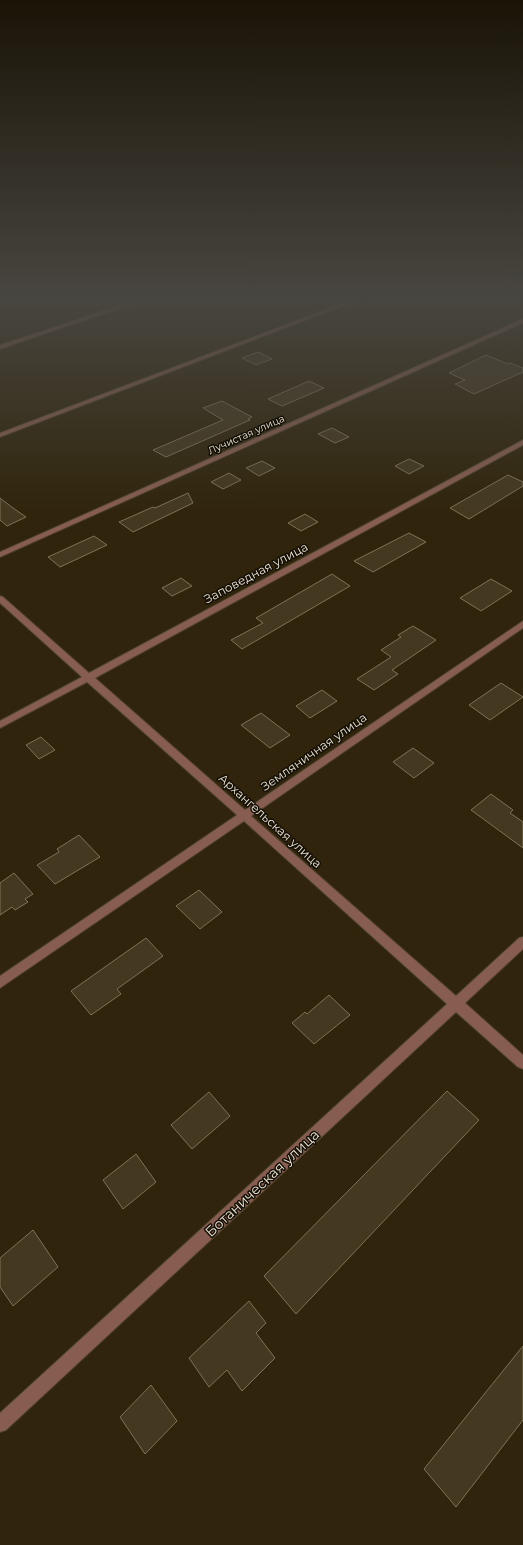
<svg xmlns="http://www.w3.org/2000/svg" width="523" height="1545" viewBox="0 0 523 1545" font-family="Montserrat,sans-serif">
<rect width="100%" height="100%" fill="#30250c"/>
<path fill="#443920" stroke="#7e7257" d="M 258,352 L 272,359 L 256,365 L 242,358 Z
M 486,355 L 508,364 L 510,363 L 523,368 L 523,372 L 474,394 L 455,384 L 465,380 L 449,373 Z
M 309,381 L 324,388 L 282,406 L 268,399 Z
M 222,401 L 252,417 L 248,419 L 250,420 L 166,457 L 153,450 L 223,420 L 203,408 Z
M 332,428 L 349,437 L 335,443 L 318,434 Z
M 409,459 L 424,466 L 409,474 L 395,466 Z
M 262,461 L 275,468 L 259,476 L 246,468 Z
M 229,473 L 241,480 L 223,489 L 211,482 Z
M 508,475 L 523,482 L 523,486 L 469,519 L 450,508 Z
M 188,493 L 193,503 L 133,532 L 119,522 L 153,507 L 155,508 Z
M 0,498 L 13,508 L 26,517 L 7,526 L 0,520 Z
M 305,514 L 318,522 L 301,531 L 288,523 Z
M 409,533 L 426,542 L 373,572 L 354,561 Z
M 94,536 L 107,545 L 60,567 L 48,557 Z
M 332,574 L 350,586 L 242,649 L 231,640 L 263,623 L 256,618 Z
M 181,578 L 192,586 L 172,596 L 162,588 Z
M 491,579 L 512,591 L 481,611 L 460,598 Z
M 413,626 L 436,640 L 392,670 L 398,674 L 374,690 L 357,679 L 391,657 L 381,650 L 401,637 L 398,635 Z
M 501,683 L 523,697 L 490,720 L 469,705 Z
M 322,690 L 337,701 L 310,718 L 296,706 Z
M 261,713 L 290,735 L 270,748 L 241,725 Z
M 41,737 L 55,750 L 39,759 L 26,745 Z
M 413,748 L 434,763 L 414,778 L 393,762 Z
M 491,794 L 513,810 L 510,813 L 523,822 L 523,848 L 471,810 Z
M 79,835 L 100,857 L 55,884 L 37,865 L 59,852 L 57,849 Z
M 14,873 L 33,894 L 25,899 L 28,902 L 15,910 L 12,907 L 0,915 L 0,883 Z
M 199,890 L 222,912 L 200,929 L 176,906 Z
M 146,938 L 163,956 L 117,989 L 121,994 L 91,1015 L 71,991 Z
M 329,995 L 350,1015 L 314,1044 L 292,1023 L 305,1012 L 307,1014 Z
M 447,1091 L 479,1120 L 296,1314 L 264,1276 Z
M 209,1092 L 230,1116 L 192,1149 L 171,1125 Z
M 136,1154 L 156,1182 L 123,1209 L 103,1180 Z
M 33,1230 L 58,1267 L 13,1306 L 0,1287 L 0,1258 Z
M 249,1301 L 266,1323 L 256,1333 L 275,1358 L 242,1391 L 227,1370 L 209,1387 L 189,1358 Z
M 523,1346 L 523,1420 L 456,1507 L 424,1469 Z
M 151,1385 L 177,1421 L 145,1454 L 120,1417 Z"/>
<g fill="none" stroke-linecap="round" stroke-linejoin="round">
<g stroke="#4a4028" stroke-width="2">
<path id="street" d="M 146,297 L 153,297 L 0,349 L 0,345 Z
M 359,297 L 366,297 L 0,437 L 0,433 Z
M 523,319 L 523,323 L 0,557 L 0,552 Z
M 523,440 L 523,445 L 95,678 L 245,810 L 523,621 L 523,628 L 251,816 L 456,996 L 519,938 L 523,937 L 523,949 L 465,1003 L 523,1055 L 523,1069 L 518,1067 L 456,1012 L 6,1430 L 0,1432 L 0,1413 L 447,1004 L 244,821 L 0,988 L 0,976 L 237,815 L 87,682 L 0,728 L 0,721 L 82,677 L 0,603 L 0,596 L 3,597 L 89,673 Z"/>
</g>
<use href="#street" fill="#865d50" fill-rule="evenodd"/>
</g>
<linearGradient id="sky" x2="0" y2="1"><stop stop-color="#1a1407"/><stop offset="0.58" stop-color="#484640"/><stop offset="1" stop-color="#484640" stop-opacity="0"/></linearGradient>
<rect width="523" height="513" fill="url(#sky)"/>
<g text-anchor="middle" stroke-width="3" stroke-linejoin="round" paint-order="stroke">
<g font-size="10" fill="#ede6d7" stroke="#140f05">
<text transform="translate(246 434) rotate(-24)" y="4">Лучистая улица</text>
</g>
<g font-size="12" fill="#ede6d7" stroke="#140f05">
<text transform="translate(256 573) rotate(-28)" y="4">Заповедная улица</text>
<text transform="translate(314 752) rotate(-35)" y="4">Земляничная улица</text>
<text transform="translate(270 821) rotate(42)" y="4">Архангельская улица</text>
</g>
<g font-size="14" fill="#ede6d7" stroke="#140f05">
<text transform="translate(262 1183) rotate(-43)" y="5">Ботаническая улица</text>
</g>
</g>
</svg>
